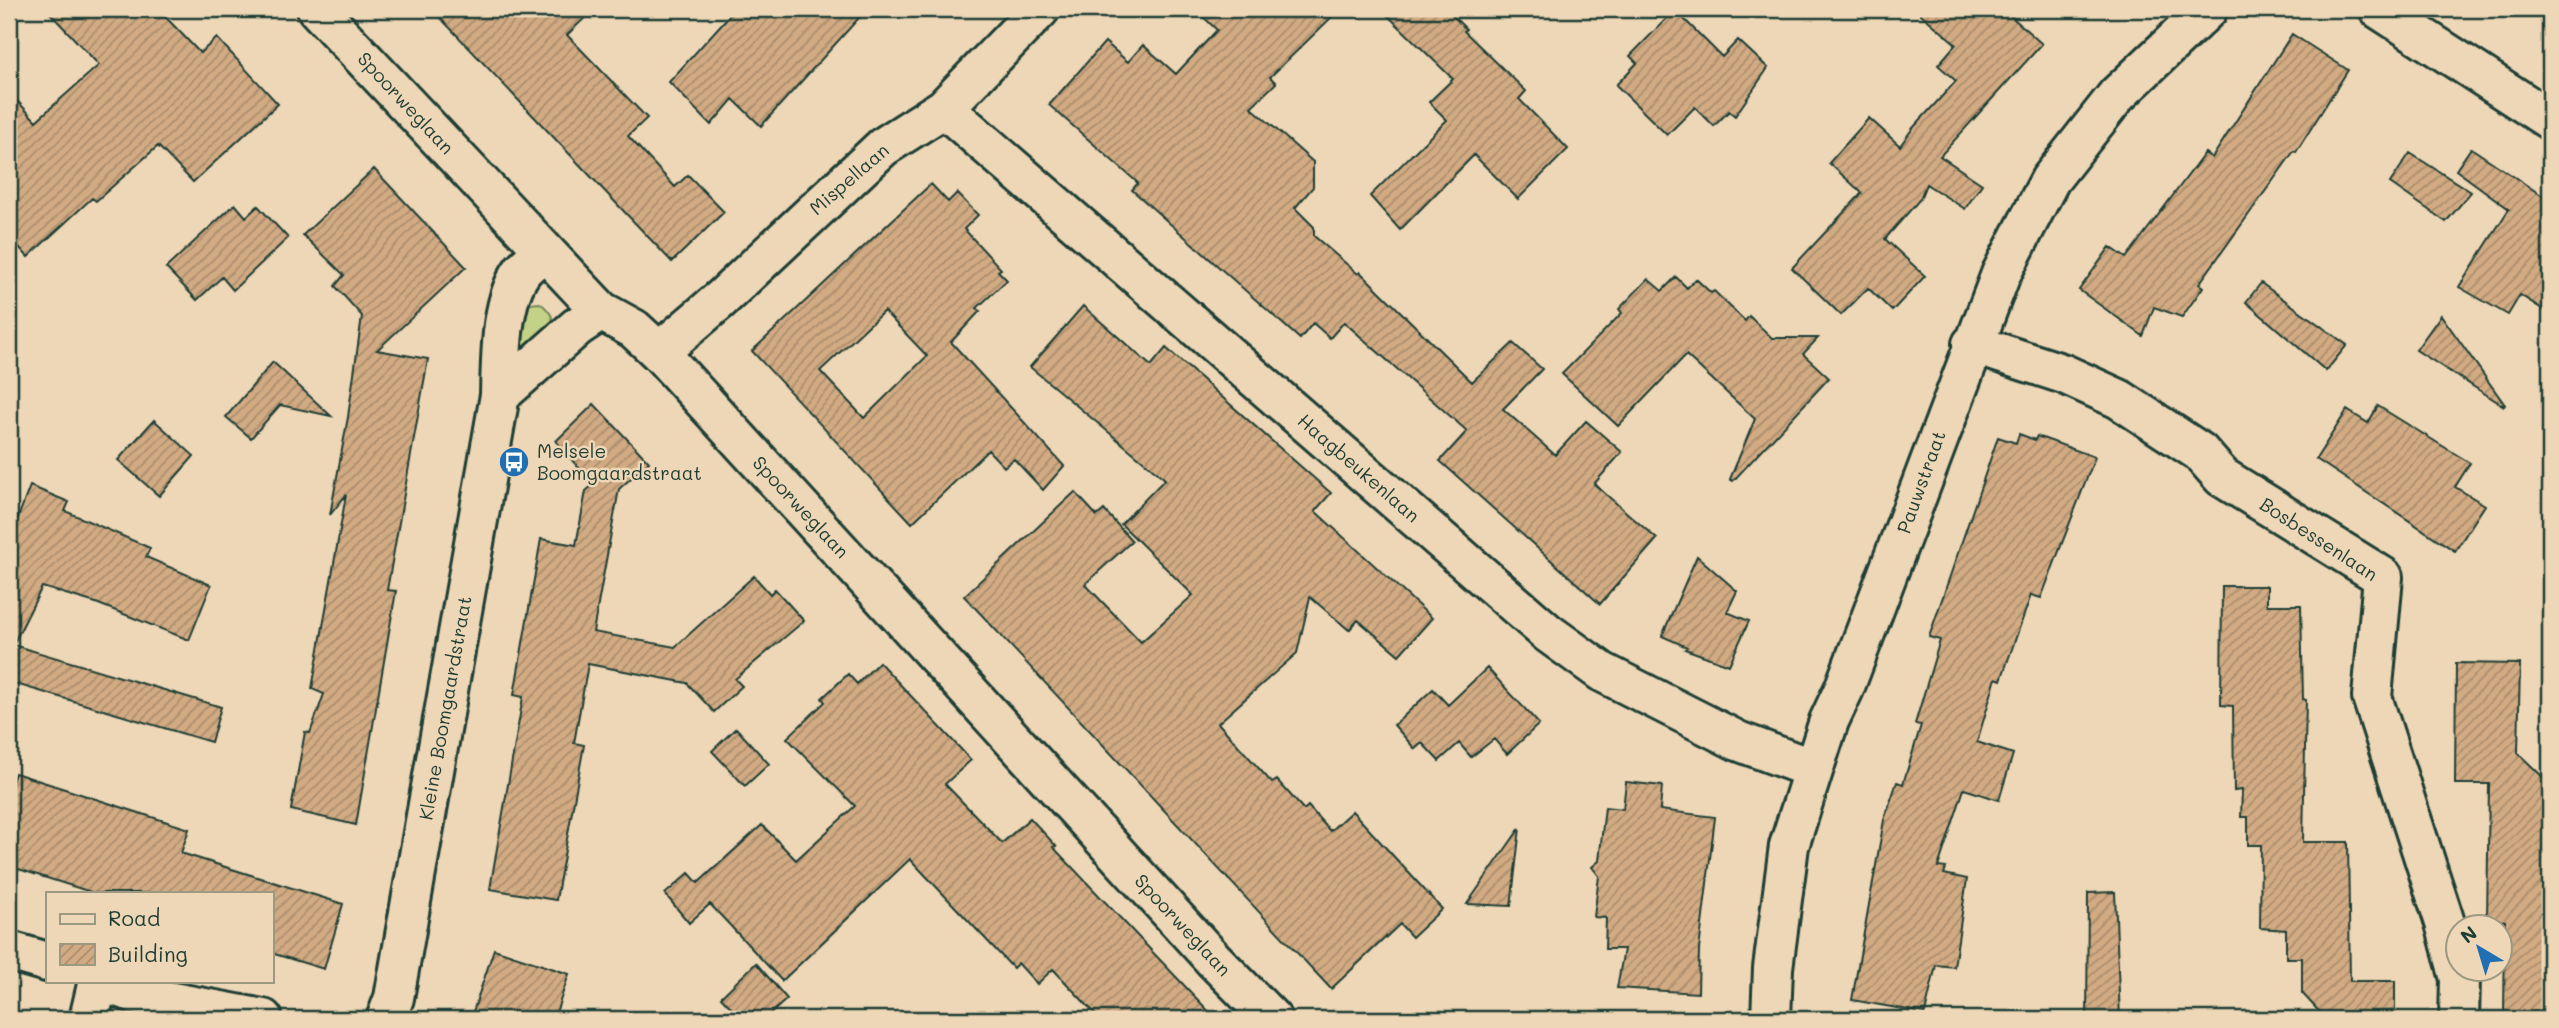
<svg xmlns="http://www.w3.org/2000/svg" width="2559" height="1028" viewBox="0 0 2559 1028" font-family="Mali,sans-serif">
<defs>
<pattern id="building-hatch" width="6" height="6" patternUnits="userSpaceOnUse" patternTransform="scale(1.75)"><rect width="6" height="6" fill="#d2ab83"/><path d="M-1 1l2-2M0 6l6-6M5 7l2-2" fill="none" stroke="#aa8c6c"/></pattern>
</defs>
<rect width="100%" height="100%" fill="#eed7b6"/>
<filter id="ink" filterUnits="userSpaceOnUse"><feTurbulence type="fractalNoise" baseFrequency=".0143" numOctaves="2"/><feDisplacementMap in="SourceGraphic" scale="14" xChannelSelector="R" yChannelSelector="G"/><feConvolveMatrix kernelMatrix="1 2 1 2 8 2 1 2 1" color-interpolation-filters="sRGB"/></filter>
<g filter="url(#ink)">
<path fill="#c3d286" stroke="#71885d" stroke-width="2" d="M 540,303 C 572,327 536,341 516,354 L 520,314 L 530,304 Z"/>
<path fill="url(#building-hatch)" stroke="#1f3d34" stroke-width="2" fill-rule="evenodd" d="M 46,9 L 158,9 L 200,53 L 217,38 L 278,104 L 193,182 L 158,146 L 96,201 L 92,198 L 28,257 L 9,236 L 9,92 L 36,121 L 99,65 Z
M 432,9 L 594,9 L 567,35 L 647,118 L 628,136 L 675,187 L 688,175 L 724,212 L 672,262 Z
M 735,9 L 867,9 L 761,126 L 733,99 L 711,125 L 669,82 Z
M 1195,9 L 1340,9 L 1270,77 L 1276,83 L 1251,107 L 1313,162 L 1313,187 L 1295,208 L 1314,227 L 1314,236 L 1358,274 L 1360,272 L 1472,382 L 1513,343 L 1542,369 L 1503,409 L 1555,455 L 1586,421 L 1622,452 L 1594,484 L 1657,539 L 1600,604 L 1440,461 L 1467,431 L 1344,322 L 1330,338 L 1313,323 L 1300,339 L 1132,190 L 1138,183 L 1049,105 L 1105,42 L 1128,62 L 1143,45 L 1176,74 L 1217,30 Z
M 1381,9 L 1446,9 L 1466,29 L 1464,31 L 1526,91 L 1519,99 L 1568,149 L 1518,199 L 1474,155 L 1400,230 L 1370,196 L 1447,120 L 1429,102 L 1453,79 Z
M 1915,9 L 2003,9 L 2042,44 L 1940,156 L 1982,184 L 1965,209 L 1926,184 L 1920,199 L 1885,239 L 1925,276 L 1892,311 L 1868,288 L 1841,315 L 1792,268 L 1862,193 L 1829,163 L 1869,118 L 1900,146 L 1913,128 L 1956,81 L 1938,65 L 1956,44 Z
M 1675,10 L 1722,57 L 1738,40 L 1768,68 L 1735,116 L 1729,111 L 1714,126 L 1695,107 L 1667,135 L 1616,85 L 1637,63 L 1630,56 Z
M 2292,34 L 2348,70 L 2296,152 L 2294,151 L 2199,284 L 2203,287 L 2182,317 L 2154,307 L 2143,336 L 2079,290 L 2110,247 L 2126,258 L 2205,153 L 2212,158 Z
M 2471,148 L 2550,201 L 2550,314 L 2520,295 L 2508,315 L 2459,287 L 2509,209 L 2456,170 Z
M 2410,153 L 2471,192 L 2446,222 L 2390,183 Z
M 374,169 L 466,267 L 377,350 L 428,359 L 387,590 L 396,591 L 356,825 L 291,810 L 305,732 L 310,733 L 324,694 L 312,689 L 346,495 L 330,515 L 348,417 L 362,316 L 335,286 L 344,275 L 303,235 Z
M 931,184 L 948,202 L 957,193 L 978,215 L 964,229 L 1001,269 L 998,271 L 1007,280 L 977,308 L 980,311 L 951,342 L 1064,466 L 1043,490 L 1014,459 L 1004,467 L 988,450 L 912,523 L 752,351 ZM 884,311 L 927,356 L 864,418 L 820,371 Z
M 235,204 L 246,217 L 258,206 L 288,238 L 233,290 L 222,277 L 197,300 L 166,268 Z
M 1676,277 L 1687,288 L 1696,279 L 1711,293 L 1714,291 L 1745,321 L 1749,316 L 1772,338 L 1818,338 L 1803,354 L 1829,378 L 1733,481 L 1730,479 L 1755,419 L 1686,355 L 1618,426 L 1562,374 L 1622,313 L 1619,309 L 1648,279 L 1662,291 Z
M 2261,283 L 2347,345 L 2326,371 L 2246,302 Z
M 1083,306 L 1151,366 L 1166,348 L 1331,493 L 1315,511 L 1432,618 L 1399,655 L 1358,620 L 1349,630 L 1310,597 L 1297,653 L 1218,723 L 1272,783 L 1277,780 L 1304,810 L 1308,806 L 1330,831 L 1352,811 L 1442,909 L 1412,937 L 1400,924 L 1331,989 L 964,596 L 1075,492 L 1097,516 L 1104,510 L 1132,541 L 1085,584 L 1141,642 L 1193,595 L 1121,524 L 1165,479 L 1030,367 Z
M 2441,315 L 2505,405 L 2504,406 L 2416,350 Z
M 273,362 L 331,416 L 280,405 L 251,438 L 226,417 Z
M 594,404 L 649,462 L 619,489 L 593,632 L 675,647 L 754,576 L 770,594 L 775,589 L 804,621 L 735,679 L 742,686 L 714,712 L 687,683 L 588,664 L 574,743 L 584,745 L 556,900 L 490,889 L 523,697 L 514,695 L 541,539 L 576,545 L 586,491 L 593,485 L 556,441 Z
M 2378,406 L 2470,463 L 2455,487 L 2485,505 L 2455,551 L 2316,459 L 2347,410 L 2368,423 Z
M 154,420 L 194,456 L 159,496 L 118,460 Z
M 2019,434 L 2035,440 L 2037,436 L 2095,457 L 2041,598 L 2031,595 L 2001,680 L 1996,678 L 1977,742 L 2013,754 L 1999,800 L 1964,789 L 1938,867 L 1946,868 L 1944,874 L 1967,879 L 1954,967 L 1936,965 L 1925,1013 L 1852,1000 L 1884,820 L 1897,782 L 1903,784 L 1921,725 L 1915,724 L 1940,640 L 1929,637 L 1998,437 L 2016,443 Z
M 30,486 L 69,502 L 65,511 L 150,548 L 146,557 L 211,585 L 189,640 L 96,603 L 42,587 L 13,645 L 221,707 L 211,742 L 9,682 L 9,541 Z
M 1697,556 L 1737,591 L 1727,612 L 1749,621 L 1729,665 L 1685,649 L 1687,647 L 1662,636 Z
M 2222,586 L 2267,586 L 2267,605 L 2301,605 L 2303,699 L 2306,700 L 2303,842 L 2348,842 L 2350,981 L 2395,981 L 2395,1019 L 2326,1019 L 2302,993 L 2302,958 L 2286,958 L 2286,930 L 2260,928 L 2261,845 L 2248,845 L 2248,817 L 2241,817 L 2242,790 L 2234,791 L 2233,706 L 2221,705 Z
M 879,662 L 971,760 L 945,784 L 1002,843 L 1030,818 L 1056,846 L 1053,847 L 1216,1019 L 1100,1019 L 1053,969 L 1037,984 L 1018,963 L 1013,968 L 910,859 L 782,981 L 710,904 L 689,923 L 665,894 L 689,873 L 698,883 L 762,825 L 796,860 L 855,806 L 787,738 L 825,702 L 822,698 L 848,674 L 857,684 Z
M 2456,663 L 2520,664 L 2518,753 L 2547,781 L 2548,830 L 2550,830 L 2550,1019 L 2504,1019 L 2505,921 L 2487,920 L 2489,784 L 2455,784 Z
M 1487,668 L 1539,724 L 1507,754 L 1494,739 L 1471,757 L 1459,743 L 1439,761 L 1422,743 L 1415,749 L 1394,725 L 1433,689 L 1448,705 Z
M 736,728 L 769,764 L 745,786 L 712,751 Z
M 15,773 L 189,829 L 181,853 L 343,904 L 324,969 L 271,953 L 271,893 L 94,893 L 9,866 L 9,792 Z
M 1626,782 L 1662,786 L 1660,810 L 1715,817 L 1699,950 L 1698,993 L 1617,988 L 1624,949 L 1605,949 L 1606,918 L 1594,917 L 1599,876 L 1592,867 L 1599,861 L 1605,807 L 1623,809 Z
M 1520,828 L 1511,906 L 1467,904 Z
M 2115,892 L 2120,1019 L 2087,1019 L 2088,893 Z
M 494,949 L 569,974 L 554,1019 L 493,1019 L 473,1012 Z
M 756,963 L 787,999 L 765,1019 L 742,1019 L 721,997 Z"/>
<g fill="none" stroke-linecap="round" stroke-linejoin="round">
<g stroke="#1f3d34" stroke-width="44">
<path id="street" d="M 2379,9 L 2550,120
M 944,108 L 1548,633 L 1602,672 L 1738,741 L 1813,769
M 1972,344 L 2064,374 L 2119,399 L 2200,452 L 2222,477 L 2383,577 L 2372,697 L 2445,923 L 2460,979 L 2459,1019
M 659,352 L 721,299 L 883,147 L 944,108 L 1040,9
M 500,395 L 577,327 L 601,311
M 9,951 L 47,962
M 97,981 L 151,998 L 263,1019
M 89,1019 L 98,981
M 386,1019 L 394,998 L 500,395 C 501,359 500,300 523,270 C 529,263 538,257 544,251
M 1771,1019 L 1773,968 L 1789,846 L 1829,721 L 1844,689 L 2001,274 L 2050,180 L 2117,95 L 2208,9"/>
</g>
<g stroke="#1f3d34" stroke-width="44">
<path id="secondary" d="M 317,9 L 601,311 L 634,329 L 659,352 L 1213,959 L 1272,1019"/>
</g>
<use href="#street" stroke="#eed7b6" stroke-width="38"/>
<use href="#secondary" stroke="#eed7b6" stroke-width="38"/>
</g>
</g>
<defs>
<g id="bus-disc" transform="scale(1.575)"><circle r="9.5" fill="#1f6fb2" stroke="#eed7b6"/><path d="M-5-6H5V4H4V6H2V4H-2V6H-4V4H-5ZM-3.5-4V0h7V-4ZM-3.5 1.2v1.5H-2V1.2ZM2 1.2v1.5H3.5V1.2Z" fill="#fff"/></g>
</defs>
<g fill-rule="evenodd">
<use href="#bus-disc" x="514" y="462"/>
</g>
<g text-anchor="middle" stroke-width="5" stroke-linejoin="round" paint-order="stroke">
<g font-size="19" fill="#1f3d34" stroke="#eed7b6">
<text transform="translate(406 103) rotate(47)" y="7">Spoorweglaan</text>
<text transform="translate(849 179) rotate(-41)" y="7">Mispellaan</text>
<text transform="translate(1359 468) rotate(41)" y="7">Haagbeukenlaan</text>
<text transform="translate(1921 482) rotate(-70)" y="7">Pauwstraat</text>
<text transform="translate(801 507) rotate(47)" y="7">Spoorweglaan</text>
<text transform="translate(2319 539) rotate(33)" y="7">Bosbessenlaan</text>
<text transform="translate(445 708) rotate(-80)" y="7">Kleine Boomgaardstraat</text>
<text transform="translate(1183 925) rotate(47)" y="7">Spoorweglaan</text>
</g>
<g font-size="19" fill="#1f3d34" stroke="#eed7b6" text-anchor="start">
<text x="537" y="458">Melsele<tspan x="537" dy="22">Boomgaardstraat</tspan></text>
</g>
</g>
<rect width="2559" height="1028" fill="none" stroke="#eed7b6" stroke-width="35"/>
<rect x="18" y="18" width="2524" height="993" fill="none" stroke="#1f3d34" stroke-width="2.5" filter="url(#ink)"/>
<rect x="46" y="892" width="228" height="91" fill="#eed7b6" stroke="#9b9982" stroke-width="2"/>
<rect x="60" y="914" width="35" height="10" fill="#eed7b6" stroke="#9b9982" stroke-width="2"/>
<text x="108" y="926" font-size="21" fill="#1f3d34">Road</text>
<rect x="60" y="944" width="35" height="21" fill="url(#building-hatch)" stroke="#9b9982" stroke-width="2"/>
<text x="108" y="962" font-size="21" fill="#1f3d34">Building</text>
<g transform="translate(2479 948) rotate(322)"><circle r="33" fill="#eed7b6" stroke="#9b9982" stroke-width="2"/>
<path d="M0-5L12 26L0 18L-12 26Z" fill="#1f6fb2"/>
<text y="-10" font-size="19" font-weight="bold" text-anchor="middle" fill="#1f3d34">N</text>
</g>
</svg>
